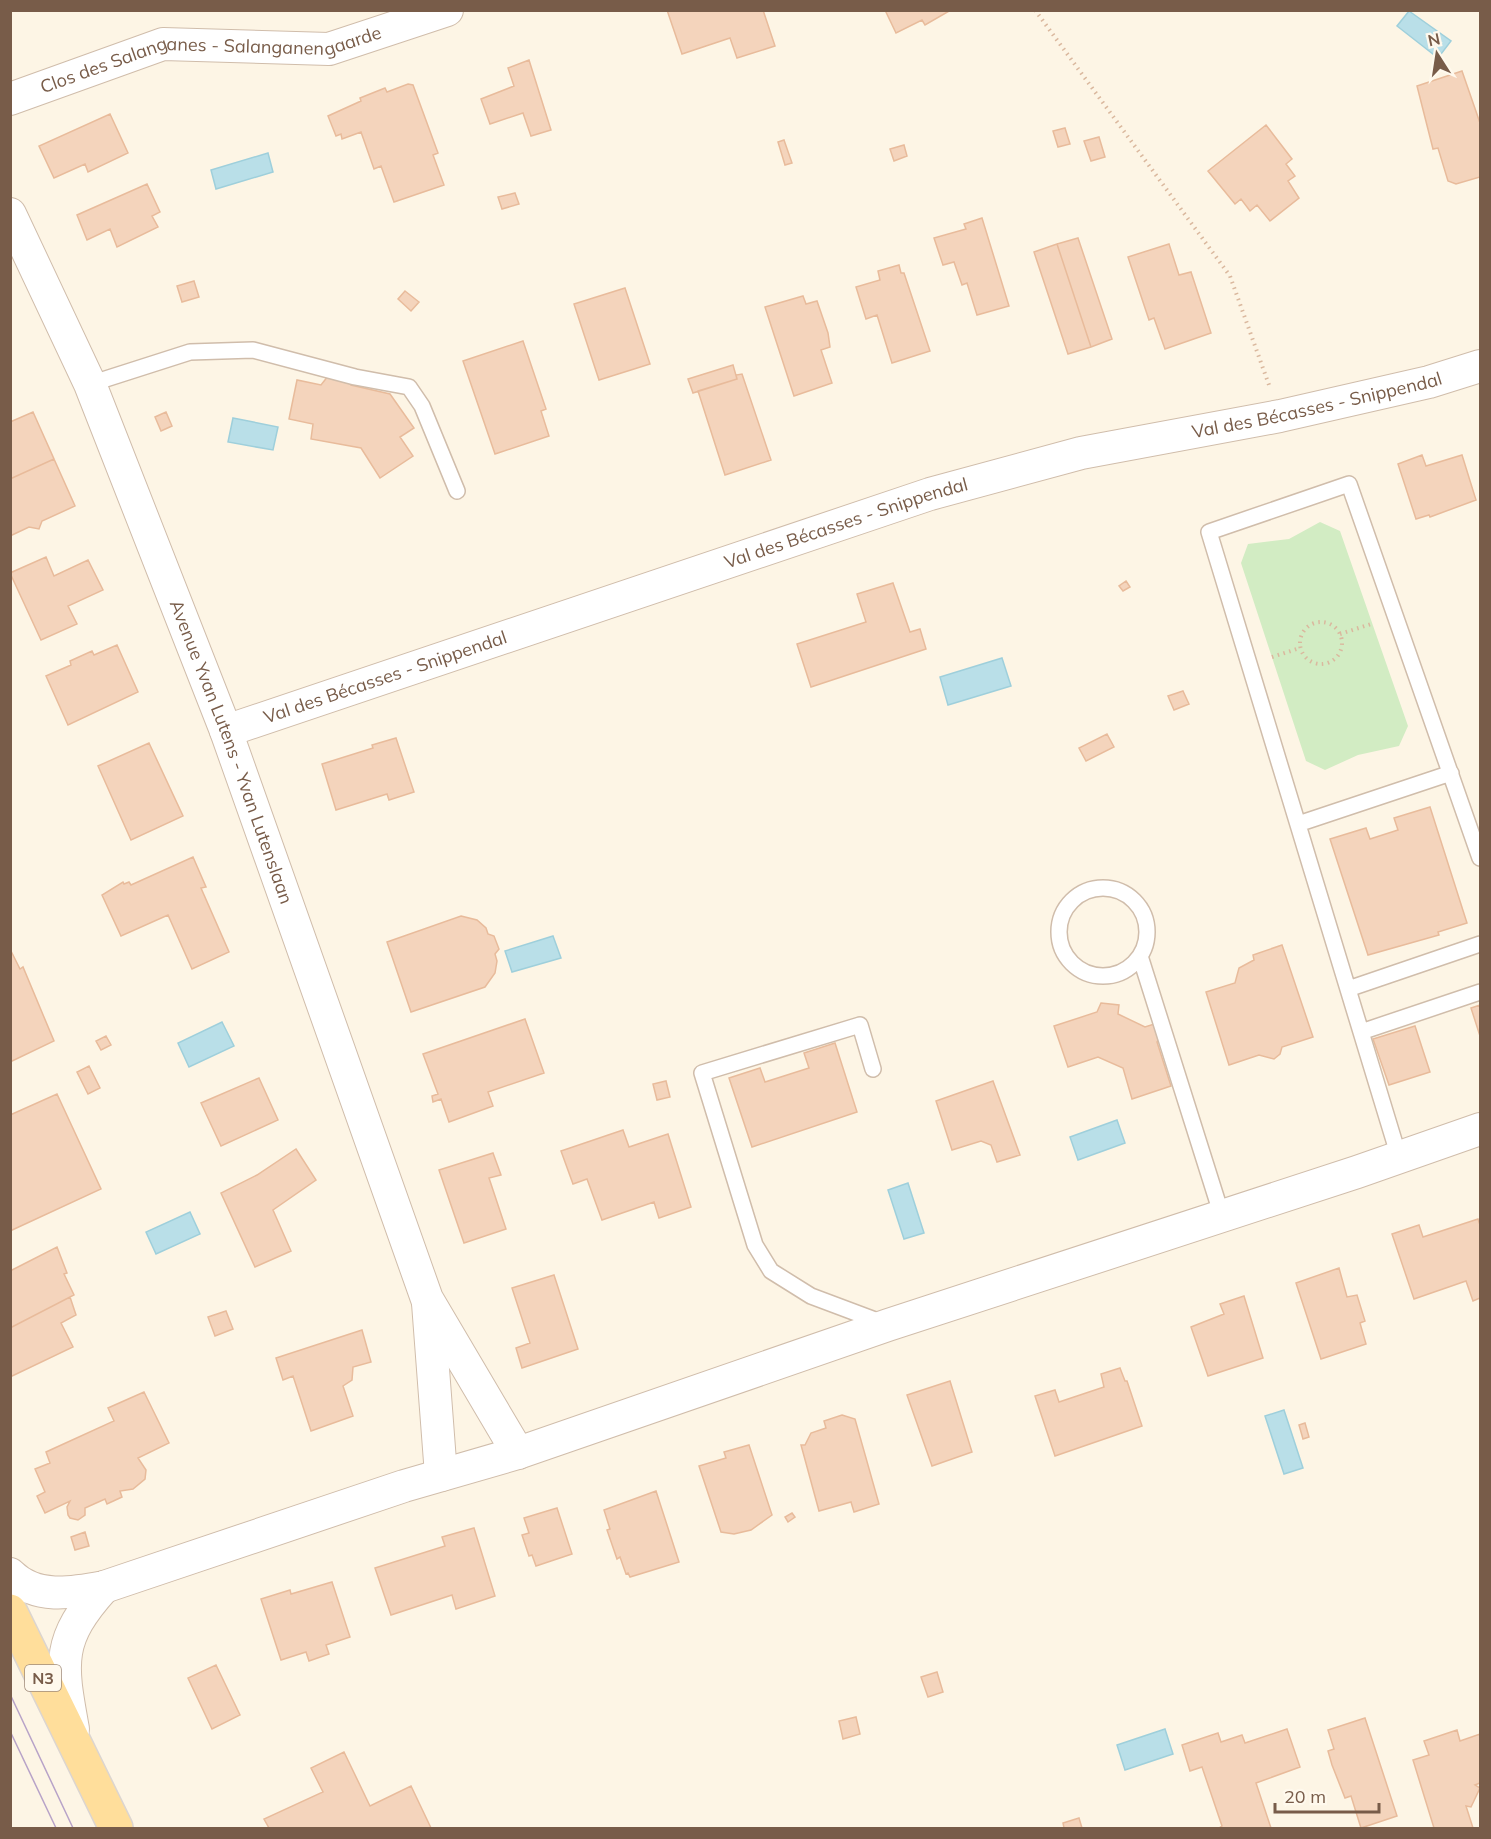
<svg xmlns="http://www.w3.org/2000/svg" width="1491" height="1839" viewBox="0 0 1491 1839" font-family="Mulish,sans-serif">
<rect width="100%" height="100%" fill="#fdf5e5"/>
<path fill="#d2ecc3" d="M 1320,522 L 1340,531 L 1408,726 L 1399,746 L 1358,755 L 1325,770 L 1306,761 L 1241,563 L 1248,544 L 1289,539 Z"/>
<path fill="#b9dfe8" stroke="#9ecfdb" stroke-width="1.5" d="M 1409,11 L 1451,41 L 1438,58 L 1397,26 Z
M 268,153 L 273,172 L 216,189 L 211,170 Z
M 233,418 L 278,427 L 273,450 L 228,442 Z
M 1002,658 L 1011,686 L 948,705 L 940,677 Z
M 553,936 L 561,958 L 512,972 L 505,951 Z
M 222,1022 L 234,1046 L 189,1067 L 178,1043 Z
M 1117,1120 L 1125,1143 L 1078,1160 L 1070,1137 Z
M 908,1183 L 924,1233 L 904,1239 L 888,1190 Z
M 190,1212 L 200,1234 L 156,1254 L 146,1232 Z
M 1284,1410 L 1303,1468 L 1284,1474 L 1265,1416 Z
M 1165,1729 L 1173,1754 L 1125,1770 L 1117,1745 Z"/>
<path fill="#f4d4bc" stroke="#e8bb9b" stroke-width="1.5" d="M 667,10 L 763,10 L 775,46 L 737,58 L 730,38 L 682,54 Z
M 885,10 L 951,10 L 925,25 L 922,20 L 896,33 Z
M 529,60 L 551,130 L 531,136 L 523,113 L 490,124 L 481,99 L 514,86 L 508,68 Z
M 1462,71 L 1480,123 L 1480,177 L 1456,184 L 1448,181 L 1438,148 L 1433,149 L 1417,86 Z
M 408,84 L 413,85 L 438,153 L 433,155 L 444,185 L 394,202 L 381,166 L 374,169 L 361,132 L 342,139 L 341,134 L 336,136 L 328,116 L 361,101 L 360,98 L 385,88 L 387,92 Z
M 110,114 L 128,153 L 88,172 L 85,164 L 54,178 L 39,146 Z
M 1266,125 L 1292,159 L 1286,164 L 1295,176 L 1288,181 L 1299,198 L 1270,221 L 1257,205 L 1250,211 L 1241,199 L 1235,204 L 1208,171 Z
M 1065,128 L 1070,144 L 1058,147 L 1053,131 Z
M 1099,137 L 1105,157 L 1091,161 L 1084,141 Z
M 784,140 L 792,163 L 785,165 L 778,142 Z
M 904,145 L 907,156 L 894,161 L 890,149 Z
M 147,184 L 160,212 L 152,216 L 158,227 L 117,247 L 110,229 L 87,240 L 77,215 Z
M 515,193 L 519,204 L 502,209 L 498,197 Z
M 982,218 L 1009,306 L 977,315 L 967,283 L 962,285 L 954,262 L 943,265 L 934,238 L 966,229 L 964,224 Z
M 1078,238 L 1112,339 L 1091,347 L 1057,244 Z
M 1057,244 L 1091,347 L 1068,354 L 1034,252 Z
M 1169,244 L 1179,275 L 1191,272 L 1211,333 L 1165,349 L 1154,318 L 1149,320 L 1128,257 Z
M 899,265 L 901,273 L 904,273 L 930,351 L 892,363 L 877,315 L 866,319 L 856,287 L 880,280 L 878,271 Z
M 194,281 L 199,297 L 182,302 L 177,286 Z
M 625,288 L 650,364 L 599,380 L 574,304 Z
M 405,291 L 419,302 L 411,311 L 398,299 Z
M 803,296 L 806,304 L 817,301 L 828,333 L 830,347 L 821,350 L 832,383 L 794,396 L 765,307 Z
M 523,341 L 546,409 L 541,411 L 549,436 L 495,454 L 463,361 Z
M 733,365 L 737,379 L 693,393 L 688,379 Z
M 742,374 L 771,460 L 725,475 L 698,391 L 737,379 L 736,375 Z
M 328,376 L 347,379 L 351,385 L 390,394 L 414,428 L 400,437 L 413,456 L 380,478 L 361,448 L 311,439 L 313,424 L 289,419 L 297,380 L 321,385 Z
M 33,412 L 54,459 L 10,479 L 10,422 Z
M 166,412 L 172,426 L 161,431 L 155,417 Z
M 1422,455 L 1426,466 L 1462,455 L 1476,500 L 1430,517 L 1429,515 L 1416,519 L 1398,464 Z
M 54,459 L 75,506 L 42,521 L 39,529 L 29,527 L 10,536 L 10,479 Z
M 46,557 L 54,576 L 88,560 L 103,590 L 68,606 L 77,624 L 41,640 L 10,573 Z
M 1126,581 L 1130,587 L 1123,591 L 1119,586 Z
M 893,583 L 910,632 L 920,629 L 926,649 L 811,687 L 797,644 L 866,622 L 857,594 Z
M 117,645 L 138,692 L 68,725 L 46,676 L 71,665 L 70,661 L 92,651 L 94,655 Z
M 1183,691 L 1189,704 L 1174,710 L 1168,696 Z
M 1107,734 L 1114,747 L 1086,761 L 1079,748 Z
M 396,738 L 414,792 L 389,800 L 387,794 L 336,810 L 322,764 L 373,748 L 372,745 Z
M 149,743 L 183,816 L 131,840 L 98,766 Z
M 1430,807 L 1467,923 L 1438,932 L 1439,935 L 1368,955 L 1330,839 L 1366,828 L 1370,839 L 1398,830 L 1394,818 Z
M 193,857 L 206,887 L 201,888 L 229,952 L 192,969 L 168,915 L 121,936 L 102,895 L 123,882 L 124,884 L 129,882 L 131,885 Z
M 461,916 L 477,920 L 486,928 L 488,934 L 494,936 L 499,949 L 495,954 L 497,961 L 495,973 L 485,987 L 411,1012 L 387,942 Z
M 1282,945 L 1313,1037 L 1282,1047 L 1280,1054 L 1274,1059 L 1259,1055 L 1229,1065 L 1206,992 L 1235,983 L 1239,968 L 1254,960 L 1253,955 Z
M 10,949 L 20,969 L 23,967 L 54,1041 L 10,1062 Z
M 1101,1003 L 1119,1005 L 1118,1014 L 1145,1027 L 1154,1024 L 1163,1035 L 1157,1042 L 1171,1086 L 1132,1099 L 1123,1068 L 1098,1057 L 1068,1067 L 1054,1026 L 1097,1012 Z
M 1480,1005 L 1480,1036 L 1471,1008 Z
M 525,1019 L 544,1073 L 488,1092 L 493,1106 L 449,1122 L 441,1099 L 433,1102 L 432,1096 L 438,1094 L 423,1054 Z
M 1415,1026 L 1430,1072 L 1389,1085 L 1373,1039 Z
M 106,1036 L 111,1045 L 101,1050 L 96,1041 Z
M 835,1043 L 857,1112 L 752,1147 L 729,1078 L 760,1068 L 765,1082 L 809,1068 L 804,1053 Z
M 89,1066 L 100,1088 L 88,1094 L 77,1072 Z
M 259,1078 L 278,1120 L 221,1146 L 201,1103 Z
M 666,1081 L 670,1097 L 657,1100 L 653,1084 Z
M 993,1081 L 1020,1155 L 997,1162 L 991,1145 L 981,1141 L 952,1150 L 936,1101 Z
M 57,1094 L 101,1189 L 10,1231 L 10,1115 Z
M 623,1130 L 629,1147 L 668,1134 L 691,1207 L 659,1218 L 654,1202 L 602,1220 L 587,1179 L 573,1184 L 561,1151 Z
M 296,1149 L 316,1180 L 273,1210 L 291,1251 L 255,1267 L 221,1193 L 257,1175 Z
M 493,1153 L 501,1175 L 489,1178 L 506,1229 L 464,1243 L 439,1170 Z
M 1478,1219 L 1480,1225 L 1480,1298 L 1473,1301 L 1466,1281 L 1414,1299 L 1392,1234 L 1419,1225 L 1423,1237 Z
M 57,1247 L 67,1273 L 64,1274 L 74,1295 L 10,1328 L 10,1271 Z
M 1339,1268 L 1347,1297 L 1357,1295 L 1365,1321 L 1360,1323 L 1366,1344 L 1321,1359 L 1296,1283 Z
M 554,1275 L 578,1349 L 522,1368 L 516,1348 L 530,1343 L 512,1288 Z
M 1244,1296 L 1263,1358 L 1208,1376 L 1191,1327 L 1224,1314 L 1220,1304 Z
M 70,1297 L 76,1315 L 61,1323 L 73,1347 L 10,1377 L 10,1328 Z
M 226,1311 L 233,1329 L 215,1336 L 208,1317 Z
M 362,1330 L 371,1362 L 353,1367 L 352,1380 L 343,1386 L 353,1416 L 311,1431 L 293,1376 L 283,1380 L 276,1358 Z
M 1120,1368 L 1125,1381 L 1127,1381 L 1142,1426 L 1055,1456 L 1035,1396 L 1055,1390 L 1059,1402 L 1104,1387 L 1101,1374 Z
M 950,1381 L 972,1452 L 932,1466 L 907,1395 Z
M 144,1392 L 169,1443 L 138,1458 L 146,1470 L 145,1479 L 133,1489 L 120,1491 L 122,1497 L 107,1504 L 105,1499 L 85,1508 L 85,1515 L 78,1520 L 70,1518 L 68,1515 L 67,1507 L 70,1501 L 45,1513 L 37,1496 L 45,1492 L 35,1469 L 50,1463 L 46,1452 L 114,1421 L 108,1408 Z
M 842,1415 L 855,1419 L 879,1504 L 854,1512 L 851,1502 L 819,1511 L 801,1445 L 805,1445 L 811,1433 L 826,1428 L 824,1421 Z
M 1305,1423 L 1309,1437 L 1303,1439 L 1299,1425 Z
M 749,1445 L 772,1515 L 751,1530 L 734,1534 L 721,1532 L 699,1466 L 726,1458 L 724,1452 Z
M 656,1491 L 679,1562 L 630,1577 L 628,1573 L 626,1574 L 620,1557 L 617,1559 L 607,1530 L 610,1529 L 604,1510 Z
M 557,1508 L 572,1554 L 536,1566 L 532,1555 L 529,1556 L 522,1535 L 529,1533 L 524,1518 Z
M 792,1513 L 795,1517 L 788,1522 L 785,1517 Z
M 474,1528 L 495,1596 L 456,1609 L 452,1595 L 391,1615 L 375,1568 L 445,1546 L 442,1537 Z
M 85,1532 L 89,1546 L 75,1550 L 71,1537 Z
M 332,1582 L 350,1637 L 326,1645 L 329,1654 L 309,1661 L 306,1652 L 281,1660 L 261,1599 L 290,1590 L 291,1594 Z
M 216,1665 L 240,1715 L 212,1729 L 188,1678 Z
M 937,1672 L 943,1692 L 928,1697 L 921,1677 Z
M 856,1717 L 860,1734 L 843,1739 L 839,1721 Z
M 1365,1718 L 1397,1816 L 1361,1828 L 1351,1796 L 1345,1798 L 1332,1765 L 1328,1751 L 1334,1749 L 1328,1730 Z
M 1287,1729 L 1300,1767 L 1256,1783 L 1271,1828 L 1219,1828 L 1222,1826 L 1202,1767 L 1190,1771 L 1182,1745 L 1218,1733 L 1221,1742 L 1242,1735 L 1245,1743 Z
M 1457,1730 L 1460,1741 L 1480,1734 L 1480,1783 L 1475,1785 L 1480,1788 L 1471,1807 L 1466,1806 L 1473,1828 L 1434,1828 L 1413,1760 L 1429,1755 L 1424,1741 Z
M 344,1752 L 370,1806 L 411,1786 L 431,1828 L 269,1828 L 264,1819 L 323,1792 L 311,1768 Z
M 1079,1818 L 1082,1828 L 1064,1828 L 1063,1823 Z"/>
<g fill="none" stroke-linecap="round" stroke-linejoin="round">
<g stroke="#d0bdab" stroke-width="18">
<path id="lane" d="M 90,384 L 190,352 L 253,350 L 355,377 L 409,387 L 422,406 L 457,491
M 1298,824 L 1451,773
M1059 932a44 44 0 1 1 88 0a44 44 0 1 1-88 0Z
M 1140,956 L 1222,1216
M 1348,989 L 1480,944
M 1361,1032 L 1480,992
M 873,1069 L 860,1025 L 702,1073 L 755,1245 L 771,1271 L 811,1296 L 883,1323
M 1399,1157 L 1209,532 L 1349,484 L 1480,858"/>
</g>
<g stroke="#d0bdab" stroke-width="34">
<g id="street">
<path id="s1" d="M 10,99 L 163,44 L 329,49 L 447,10"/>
<path id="s2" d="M 10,214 L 90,384 L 226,731 L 427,1299 L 518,1453"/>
<path id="s3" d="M 226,731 L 930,494 L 1081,453 L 1280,416 L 1429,382 L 1480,366"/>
<path d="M 428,1303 L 441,1475"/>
<path d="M 10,1574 C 36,1600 72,1593 104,1587 L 404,1486 L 518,1453 L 888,1325 L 1357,1172 L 1480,1129"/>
<path d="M 73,1729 C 61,1663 56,1640 104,1587"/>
</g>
</g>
<g stroke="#dcd5d0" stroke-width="36">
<path id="primary" d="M 10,1611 L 116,1828"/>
</g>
<path stroke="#dab89e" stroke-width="4" stroke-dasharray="1.5 4.5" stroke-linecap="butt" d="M 1035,10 L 1230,276 L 1269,385
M1300 643a21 21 0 1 1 42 0a21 21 0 1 1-42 0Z
M 1340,634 L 1371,624
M 1272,657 L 1300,648"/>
<use href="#lane" stroke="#fff" stroke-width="15"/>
<use href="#street" stroke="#fff" stroke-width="32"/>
<use href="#primary" stroke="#ffde9b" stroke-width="33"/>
<path stroke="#b8a3c8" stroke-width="1.5" d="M 10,1694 L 73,1828
M 10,1731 L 56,1828"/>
</g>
<g text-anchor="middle" stroke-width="6" stroke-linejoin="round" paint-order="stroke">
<rect fill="#fff9ed" stroke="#a08b7a" stroke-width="1.5" x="25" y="1665" width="36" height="26" rx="4.5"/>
<g font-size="16" font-weight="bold" fill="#785c49">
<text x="43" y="1684">N3</text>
</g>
<g font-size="18" fill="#785c49" stroke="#fff9ed">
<text dy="6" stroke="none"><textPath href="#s1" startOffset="208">Clos des Salanganes - Salanganengaarde</textPath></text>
<text dy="6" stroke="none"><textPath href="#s3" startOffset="1140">Val des Bécasses - Snippendal</textPath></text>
<text dy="6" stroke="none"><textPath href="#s3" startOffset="654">Val des Bécasses - Snippendal</textPath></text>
<text dy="6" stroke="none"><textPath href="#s3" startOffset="168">Val des Bécasses - Snippendal</textPath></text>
<text dy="6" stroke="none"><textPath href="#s2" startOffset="582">Avenue Yvan Lutens - Yvan Lutenslaan</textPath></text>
</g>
</g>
<rect width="1491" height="1839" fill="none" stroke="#785c49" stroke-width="24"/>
<g transform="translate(1437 54) rotate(348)" stroke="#fff9ed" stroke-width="4.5" paint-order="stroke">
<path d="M0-4.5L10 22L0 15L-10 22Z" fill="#785c49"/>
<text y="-9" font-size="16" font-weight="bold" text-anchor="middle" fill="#785c49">N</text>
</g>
<path d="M1275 1803v9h104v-9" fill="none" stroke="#785c49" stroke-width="3"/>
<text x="1284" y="1803" font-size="18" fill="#785c49" stroke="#fff9ed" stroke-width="4.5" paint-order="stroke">20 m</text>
</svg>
